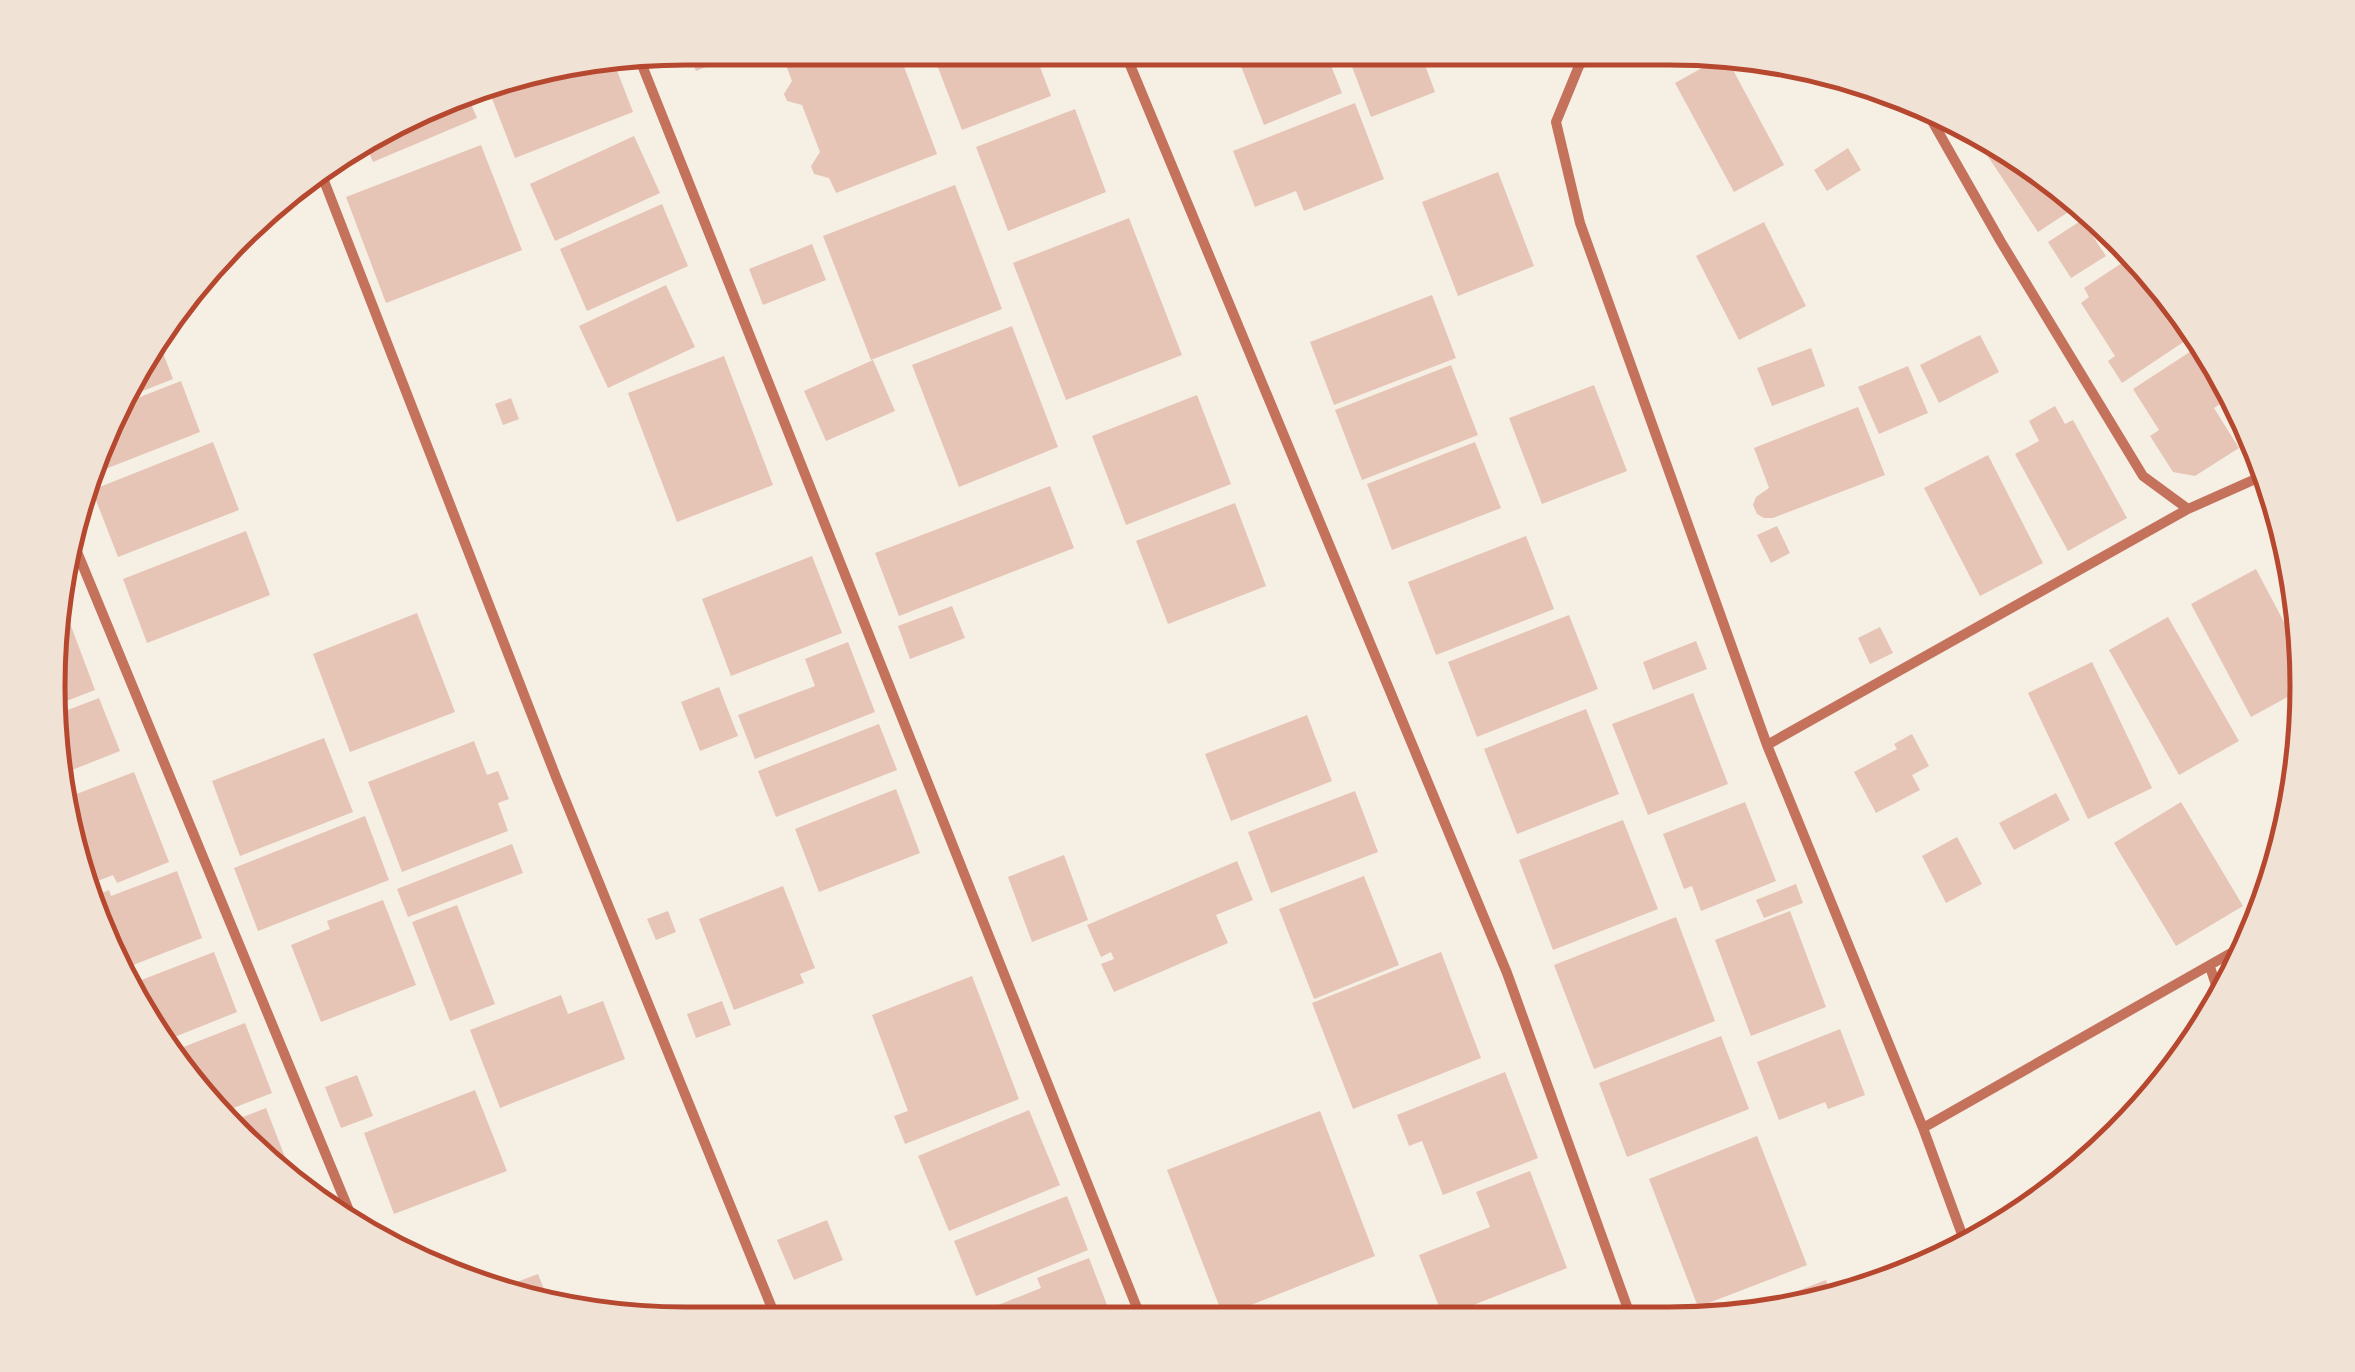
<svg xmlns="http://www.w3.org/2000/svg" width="2355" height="1372" viewBox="0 0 2355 1372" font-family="'PT Sans Narrow',sans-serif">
<rect width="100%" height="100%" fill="#f6efe4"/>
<path fill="#e6c5b7" d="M 687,48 L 754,48 L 696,71 Z
M 785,48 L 897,48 L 937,154 L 836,193 L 829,178 L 814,174 L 811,166 L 820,152 L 802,105 L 787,101 L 784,94 L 792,81 L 780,49 Z
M 944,48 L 1033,48 L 1051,96 L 962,130 L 932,52 Z
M 1234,48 L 1324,48 L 1342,93 L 1264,125 Z
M 1345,48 L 1419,49 L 1435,92 L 1371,117 Z
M 1725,55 L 1784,165 L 1734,192 L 1675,83 Z
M 613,60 L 633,112 L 515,158 L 491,96 L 535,78 L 533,73 Z
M 465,90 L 477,118 L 373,162 L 365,143 Z
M 1355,103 L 1384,179 L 1304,211 L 1296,191 L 1255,207 L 1233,151 Z
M 1075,109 L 1106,192 L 1008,231 L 976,147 Z
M 634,136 L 660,193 L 555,241 L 530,184 Z
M 481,145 L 522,250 L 386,303 L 346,197 Z
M 2003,145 L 2023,155 L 2076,207 L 2038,232 L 1987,155 Z
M 1848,148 L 1861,170 L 1827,191 L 1814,170 Z
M 1498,172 L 1534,266 L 1458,296 L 1422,202 Z
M 955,185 L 1002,309 L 871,360 L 823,236 Z
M 662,204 L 688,266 L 587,311 L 560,249 Z
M 1129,218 L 1182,355 L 1066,400 L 1013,263 Z
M 2082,220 L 2106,256 L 2071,278 L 2048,242 Z
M 1764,222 L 1806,306 L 1739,340 L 1696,256 Z
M 812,244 L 826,280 L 763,305 L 749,269 Z
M 2128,259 L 2200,331 L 2122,383 L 2108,361 L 2115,356 L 2081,303 L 2089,297 L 2084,288 Z
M 666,285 L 695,347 L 608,388 L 579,326 Z
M 1432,295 L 1456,358 L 1334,405 L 1310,342 Z
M 1012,326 L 1058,447 L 959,487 L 912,365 Z
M 155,332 L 173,379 L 125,398 Z
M 1980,335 L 1999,372 L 1939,403 L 1920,365 Z
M 2202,344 L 2228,399 L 2214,408 L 2239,448 L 2195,476 L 2173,472 L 2150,436 L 2159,430 L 2133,389 Z
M 1811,348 L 1825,386 L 1772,406 L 1757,368 Z
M 724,356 L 773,485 L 677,522 L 628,393 Z
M 873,360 L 895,411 L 826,441 L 804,391 Z
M 1451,365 L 1478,435 L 1362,480 L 1335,410 Z
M 1908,366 L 1928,413 L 1879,434 L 1858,387 Z
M 181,381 L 200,432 L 90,475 L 122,404 Z
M 1594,385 L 1627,471 L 1542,504 L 1509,418 Z
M 1197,395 L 1231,484 L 1126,525 L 1092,436 Z
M 511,398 L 519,419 L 503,425 L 495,404 Z
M 2055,406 L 2065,424 L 2073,420 L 2127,518 L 2068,551 L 2015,454 L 2039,441 L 2029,421 Z
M 1858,407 L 1885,475 L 1773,518 L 1764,518 L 1757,514 L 1753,505 L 1756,497 L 1769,488 L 1754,448 Z
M 213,442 L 239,510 L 118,557 L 92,490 Z
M 1475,442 L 1501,508 L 1392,550 L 1367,484 Z
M 1988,455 L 2043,563 L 1980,596 L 1924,488 Z
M 1050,486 L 1074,548 L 899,616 L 875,553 Z
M 1235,503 L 1266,586 L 1168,624 L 1136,541 Z
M 1777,526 L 1790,553 L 1771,563 L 1757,535 Z
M 246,531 L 270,595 L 147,643 L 123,579 Z
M 1526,536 L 1554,609 L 1436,655 L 1408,582 Z
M 812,556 L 842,633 L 731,676 L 702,599 Z
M 2256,569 L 2295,643 L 2295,693 L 2251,717 L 2191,604 Z
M 952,606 L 965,638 L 910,659 L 898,626 Z
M 65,610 L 95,690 L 51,707 L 48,687 L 57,612 Z
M 417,613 L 455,712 L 350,752 L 313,654 Z
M 1569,615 L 1598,689 L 1477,737 L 1448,662 Z
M 2168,617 L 2239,741 L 2179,775 L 2109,650 Z
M 1880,627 L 1893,653 L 1870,664 L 1858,638 Z
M 1696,641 L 1707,669 L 1653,690 L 1643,662 Z
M 848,642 L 875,712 L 755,759 L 738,715 L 815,686 L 805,659 Z
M 2092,662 L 2152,788 L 2088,819 L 2028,693 Z
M 719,687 L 738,736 L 700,751 L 681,702 Z
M 1693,693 L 1728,784 L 1648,815 L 1612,724 Z
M 99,698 L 120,751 L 62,774 L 52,716 Z
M 1586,709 L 1619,794 L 1517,834 L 1484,749 Z
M 1307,715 L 1332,781 L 1231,821 L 1205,754 Z
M 879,724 L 897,770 L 776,817 L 758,771 Z
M 1912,734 L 1929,766 L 1912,775 L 1920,790 L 1876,813 L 1854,772 L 1897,749 L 1894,744 Z
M 324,738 L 353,812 L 240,856 L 212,781 Z
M 474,741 L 487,775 L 498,771 L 509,799 L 498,803 L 508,831 L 402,872 L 368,782 Z
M 134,772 L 169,862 L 117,883 L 113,875 L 82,887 L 66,798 Z
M 896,789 L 920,853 L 819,892 L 795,829 Z
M 1355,791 L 1378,852 L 1271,893 L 1248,832 Z
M 2056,793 L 2070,820 L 2014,850 L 1999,823 Z
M 1745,802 L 1776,881 L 1701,911 L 1692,886 L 1684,889 L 1663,834 Z
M 2181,802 L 2243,906 L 2176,946 L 2114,843 Z
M 365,816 L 389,880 L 258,931 L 234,868 Z
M 1623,820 L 1658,909 L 1553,950 L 1519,860 Z
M 1957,837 L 1982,884 L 1946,903 L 1922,856 Z
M 512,844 L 523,873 L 408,917 L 397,889 Z
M 1064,855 L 1088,920 L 1032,942 L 1008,877 Z
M 1237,861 L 1253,900 L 1216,915 L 1228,943 L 1114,992 L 1101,964 L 1114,959 L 1111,952 L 1101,957 L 1087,925 Z
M 177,871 L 202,938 L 123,969 L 88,899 L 109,890 L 111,896 Z
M 1364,876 L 1399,965 L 1314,999 L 1279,909 Z
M 1796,884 L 1803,903 L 1764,918 L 1756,900 Z
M 783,886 L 815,968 L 800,974 L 804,983 L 734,1010 L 699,919 Z
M 383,900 L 416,985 L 321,1022 L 291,945 L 330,929 L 327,921 Z
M 457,905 L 495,1004 L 450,1021 L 412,922 Z
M 668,911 L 676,932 L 656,940 L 647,919 Z
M 1790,911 L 1826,1007 L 1751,1036 L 1715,940 Z
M 1676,917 L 1715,1021 L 1594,1069 L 1554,965 Z
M 214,952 L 237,1012 L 162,1042 L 131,984 Z
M 1441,952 L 1481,1058 L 1353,1109 L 1312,1003 Z
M 972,976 L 1019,1099 L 905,1144 L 894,1116 L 908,1111 L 872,1015 Z
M 561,995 L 568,1014 L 603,1001 L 625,1059 L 500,1108 L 470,1030 Z
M 722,1001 L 731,1025 L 696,1038 L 687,1014 Z
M 245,1023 L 272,1093 L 220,1113 L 180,1075 L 168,1053 Z
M 1840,1029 L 1865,1095 L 1828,1109 L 1825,1102 L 1779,1120 L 1757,1062 Z
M 1721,1036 L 1749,1109 L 1627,1157 L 1599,1083 Z
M 1505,1072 L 1538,1158 L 1443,1195 L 1422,1141 L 1409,1146 L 1397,1115 Z
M 357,1075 L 373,1116 L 341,1128 L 325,1087 Z
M 475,1090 L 507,1171 L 394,1214 L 364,1133 Z
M 266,1108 L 295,1183 L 230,1122 Z
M 1029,1110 L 1060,1185 L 949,1231 L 918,1156 Z
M 1320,1111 L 1375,1256 L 1223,1316 L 1167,1170 Z
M 1757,1136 L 1807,1265 L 1698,1307 L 1649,1179 Z
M 1530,1171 L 1567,1268 L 1443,1317 L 1419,1255 L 1490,1227 L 1476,1192 Z
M 1067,1196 L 1088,1250 L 976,1296 L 954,1241 Z
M 827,1220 L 843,1260 L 794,1280 L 777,1240 Z
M 1089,1258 L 1114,1323 L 994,1323 L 988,1309 L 1041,1288 L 1037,1278 Z
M 538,1274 L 550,1304 L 490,1292 Z
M 1826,1280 L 1833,1299 L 1726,1320 L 1726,1318 Z"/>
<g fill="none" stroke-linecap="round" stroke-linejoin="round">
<path stroke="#c5725c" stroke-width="10" d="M 1123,48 L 1507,973 L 1633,1323
M 1594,49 L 1579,66 L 1556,122 L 1580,223 L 1767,745 L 1923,1128 L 1967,1248
M 638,55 L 1143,1323
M 1923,105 L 2001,242 L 2143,476 L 2188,509
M 319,168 L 556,777 L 778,1323
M 68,530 L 357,1230
M 1767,745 L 2188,509 L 2260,477
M 2210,967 L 2219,994
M 1923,1128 L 2238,949"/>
</g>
<path d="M0 0H2355V1372H0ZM686 65H1669A621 621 0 0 1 2290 686V686A621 621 0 0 1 1669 1307H686A621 621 0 0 1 65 686V686A621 621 0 0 1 686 65Z" fill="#f1e2d6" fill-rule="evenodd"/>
<path fill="none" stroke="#b5482f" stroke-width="5" d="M686 65H1669A621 621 0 0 1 2290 686V686A621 621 0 0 1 1669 1307H686A621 621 0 0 1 65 686V686A621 621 0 0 1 686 65Z"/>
</svg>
